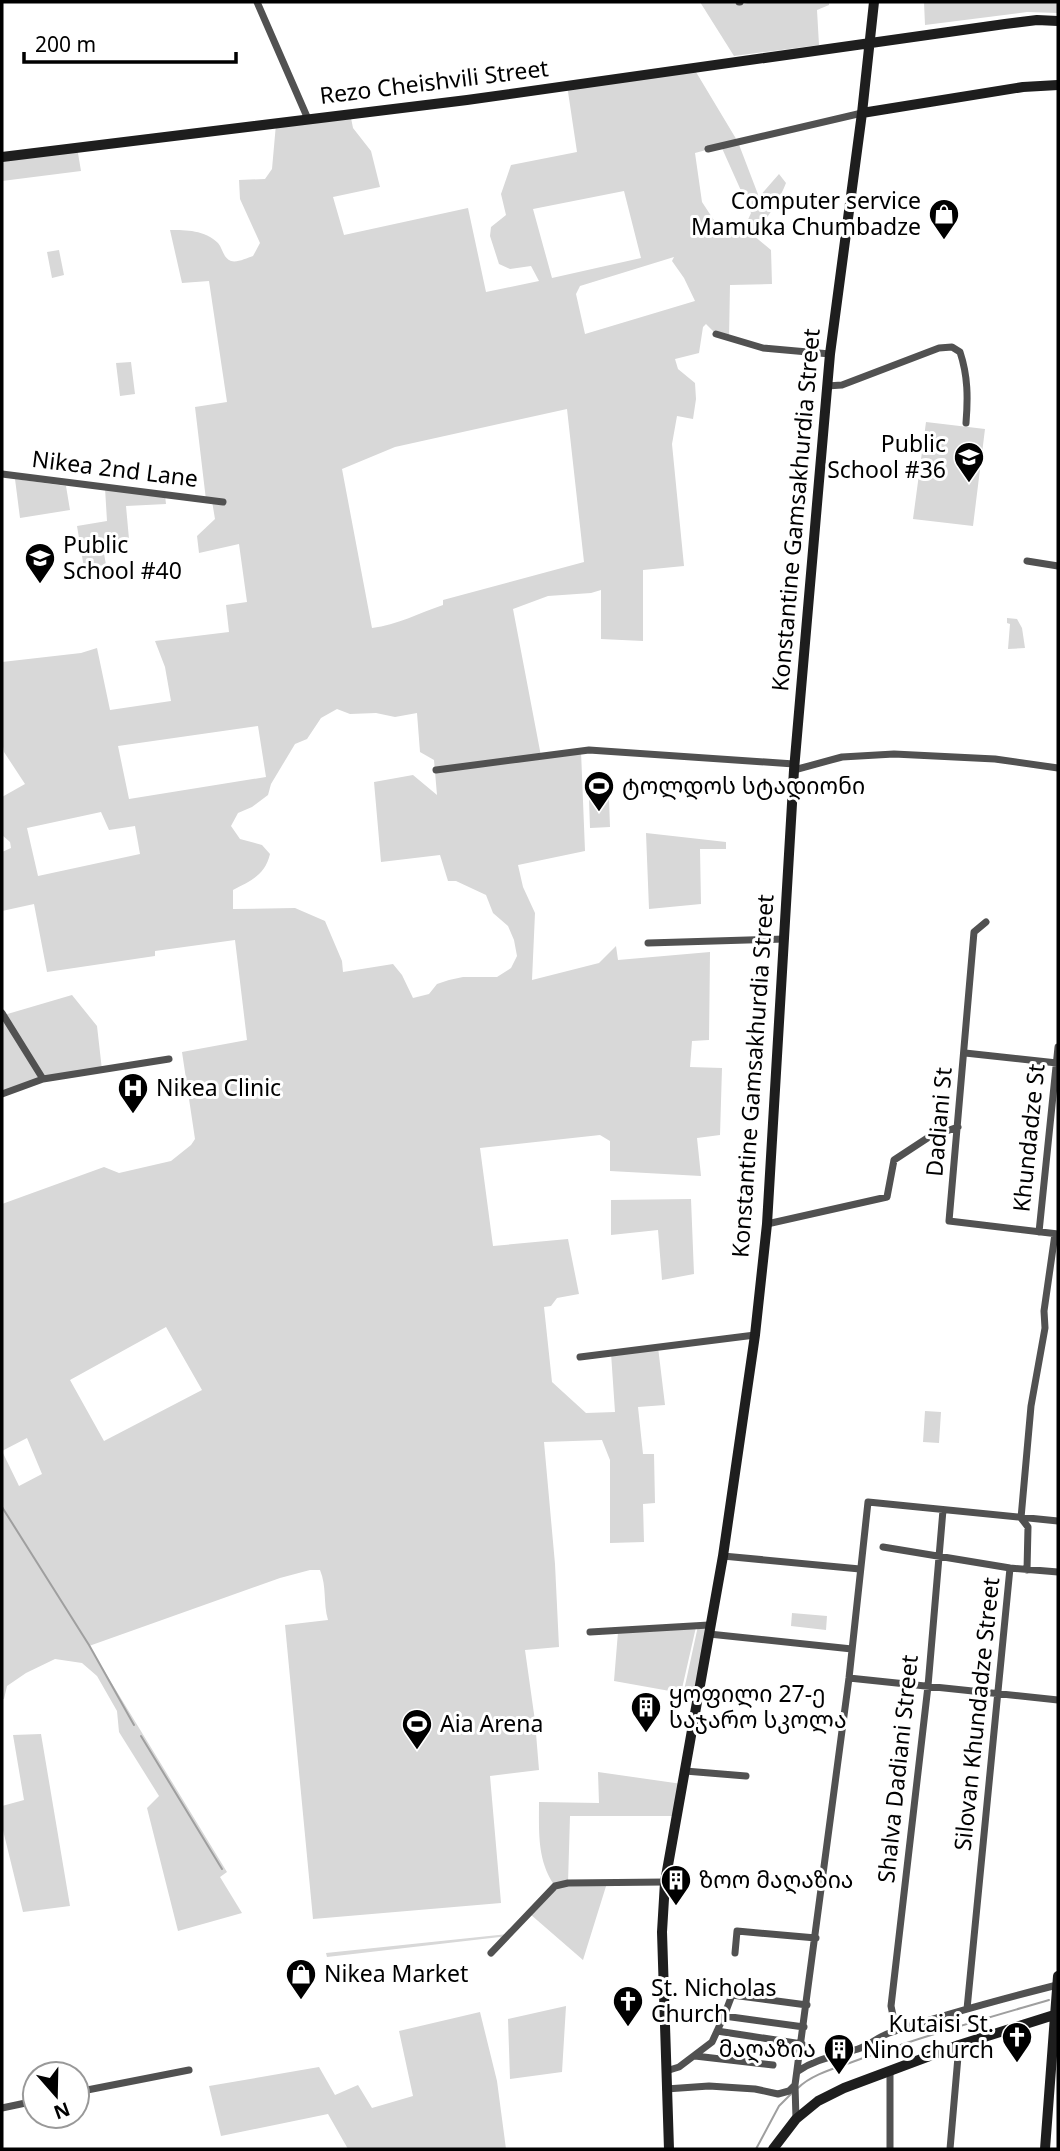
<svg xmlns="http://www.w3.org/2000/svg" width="1060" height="2151" viewBox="0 0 1060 2151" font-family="'Noto Sans','Noto Sans Georgian',sans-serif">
<rect width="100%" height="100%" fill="#fff"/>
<path fill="#d8d8d8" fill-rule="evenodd" d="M 700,2 L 742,2 L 744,4 L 751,2 L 829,2 L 829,5 L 817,10 L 819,45 L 734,56 Z
M 924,2 L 1058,2 L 1058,13 L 1027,12 L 925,25 Z
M 693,67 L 738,142 L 759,197 L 779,174 L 786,183 C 778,203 767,219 753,235 L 771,250 L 772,284 L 730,285 L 729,338 L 716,334 L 706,324 L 703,327 L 699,353 L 675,359 L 678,369 L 695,383 L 696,399 L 693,419 L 677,416 L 672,444 L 684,566 L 643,570 L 643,641 L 601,639 L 601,590 L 591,593 L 548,596 L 513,609 L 541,756 L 581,751 L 585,851 L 518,865 L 523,887 L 535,913 L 532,980 L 599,963 L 616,946 L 618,960 L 710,952 L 709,1040 L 692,1041 L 690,1067 L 722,1068 L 720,1135 L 697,1138 L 701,1176 L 610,1171 L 610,1141 L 600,1135 L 480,1148 L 493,1246 L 568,1239 L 579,1294 L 557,1298 L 551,1306 L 544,1307 L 552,1382 L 586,1413 L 615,1412 L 611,1353 L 658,1347 L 665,1405 L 638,1407 L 643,1454 L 654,1454 L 655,1503 L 643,1504 L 644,1542 L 610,1543 L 610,1460 L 602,1440 L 544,1442 L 555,1564 L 559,1647 L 525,1650 L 535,1721 L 539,1770 L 490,1776 L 501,1903 L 313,1919 L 285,1625 L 328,1620 C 323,1603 327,1587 320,1570 L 310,1570 L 280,1578 L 89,1646 L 227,1872 L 220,1877 L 242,1913 L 178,1931 L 147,1808 L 159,1796 L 119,1732 L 117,1711 L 97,1676 L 82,1663 L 55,1659 L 26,1673 L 7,1686 L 4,1699 L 2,1699 L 2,1204 L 104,1167 L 119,1173 L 171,1161 L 191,1145 L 195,1139 L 182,1052 L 247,1040 L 235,940 L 155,951 L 155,956 L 47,972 L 34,904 L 2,911 L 2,852 L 11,848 L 10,842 L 2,835 L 2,797 L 25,784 L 4,752 L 2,741 L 2,662 L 81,653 L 97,648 L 110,710 L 171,701 L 165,667 L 155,641 L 229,632 L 226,605 L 247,602 L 239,544 L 199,553 L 197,536 L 215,519 L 212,501 L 206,500 L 195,407 L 227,402 L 209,281 L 182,283 L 170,230 C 186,230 205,230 218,243 C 223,249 223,258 231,261 C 237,263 247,258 253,256 L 260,243 L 240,199 L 239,180 L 265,179 L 272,169 L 276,124 L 350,113 L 353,128 L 371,151 L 380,187 L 333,197 L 344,235 L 468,208 L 486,292 L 539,281 L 531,266 L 510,269 L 499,264 L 490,236 L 491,227 L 506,215 L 501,194 L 511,165 L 577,152 L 567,85 ZM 721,146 L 751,213 L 747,222 L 721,231 L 702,202 L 695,153 ZM 624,191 L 641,258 L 552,278 L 533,209 ZM 674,257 L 672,261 L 684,278 L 695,301 L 585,334 L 576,294 L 580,286 ZM 567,409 L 584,562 L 443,600 L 443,605 C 419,613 397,625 372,628 L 342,469 L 395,447 ZM 337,709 L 350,714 L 376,713 L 395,717 L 417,713 L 420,752 L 434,760 L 437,795 L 413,775 L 374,782 L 381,862 L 440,855 L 448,881 L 456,881 L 486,895 L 493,913 L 508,926 L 514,940 L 517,956 L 511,968 L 497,977 L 463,977 L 449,980 L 437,984 L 429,994 L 413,998 L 402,975 L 393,964 L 343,972 L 342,961 L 325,921 L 295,908 L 233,909 L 233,890 C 252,880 265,875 270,854 L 262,845 L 240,839 L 231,826 L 238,813 L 252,807 L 268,795 L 271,784 L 295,744 L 307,739 L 321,718 ZM 258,726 L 266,777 L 129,799 L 118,746 ZM 101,812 L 109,830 L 135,826 L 140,854 L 38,876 L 27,828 ZM 166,1327 L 202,1390 L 104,1441 L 70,1380 ZM 27,1438 L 42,1474 L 19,1486 L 2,1451 Z
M 77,147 L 81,171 L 2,181 L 2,157 Z
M 59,250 L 64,275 L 52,278 L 47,252 Z
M 131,362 L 135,394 L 120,396 L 116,363 Z
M 926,422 L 985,429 L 973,526 L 913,519 Z
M 15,479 L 66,486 L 70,510 L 20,518 Z
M 105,488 L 165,495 L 166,504 L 126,506 L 129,539 L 102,542 L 106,565 L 84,568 L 77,526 L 107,521 Z
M 1007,618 L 1017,619 L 1022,628 L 1025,648 L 1008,649 L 1010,624 L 1007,623 Z
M 589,799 L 609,799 L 610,827 L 590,828 Z
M 646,833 L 726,842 L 726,849 L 700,849 L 701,904 L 649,909 Z
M 72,995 L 97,1026 L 102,1070 L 43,1079 L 2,1094 L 2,1013 L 4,1015 Z
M 691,1199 L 694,1274 L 662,1280 L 658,1230 L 611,1235 L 611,1200 Z
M 925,1411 L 941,1412 L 939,1443 L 923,1442 Z
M 792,1613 L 827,1616 L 826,1630 L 791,1626 Z
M 709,1625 L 698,1697 L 683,1695 L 698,1626 Z
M 696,1627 L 681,1693 L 614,1681 L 618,1632 Z
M 41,1734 L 70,1906 L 23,1912 L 2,1826 L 2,1806 L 24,1800 L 13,1735 Z
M 598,1772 L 682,1784 L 677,1816 L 570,1816 L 568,1883 L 607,1883 L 583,1960 L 530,1914 L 555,1886 C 537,1861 539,1832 539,1802 L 599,1803 Z
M 508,1934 L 503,1940 L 500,1937 L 327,1957 L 326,1953 Z
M 566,2006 L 562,2072 L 510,2079 L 508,2019 Z
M 480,2012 L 497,2081 L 506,2149 L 348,2149 L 328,2114 L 221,2136 L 209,2086 L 319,2067 L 335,2095 L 358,2085 L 372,2108 L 413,2096 L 399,2031 Z"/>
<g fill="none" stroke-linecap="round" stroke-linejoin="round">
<path stroke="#9f9f9f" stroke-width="2" d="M 2,1507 L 89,1645 L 134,1725
M 141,1736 L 222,1869
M 798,2088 C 812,2074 836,2068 855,2061 C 919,2037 984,2019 1049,2000
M 756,2149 L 779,2106 L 791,2094"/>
<path stroke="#515151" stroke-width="7" d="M 257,2 L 308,119
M 739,2 L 740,2
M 708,149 L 862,113
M 716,334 L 763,348 L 830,354
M 827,386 L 842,385 L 939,348 L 952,347 L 960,352 C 968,376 968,398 966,423
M 2,474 L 223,502
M 1027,561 L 1058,566
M 436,770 L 589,750 L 794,764
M 794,770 L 842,757 L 894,754 L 995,759 L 1058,768
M 986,922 L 974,932 L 949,1221 L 1058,1234
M 648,943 L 784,939
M 2,1013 L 43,1079
M 965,1053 L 1057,1063
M 2,1094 L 43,1079 L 169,1059
M 767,1224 L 887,1197 L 894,1160 L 929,1137 L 958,1127
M 1039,1232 L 1058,1047
M 580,1357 L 755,1335
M 883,1547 L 1010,1568 L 1058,1572
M 723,1556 L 860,1569
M 1027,1570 L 1028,1527 L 1021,1518 L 1031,1406 L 1045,1328 L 1044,1311 L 1055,1234
M 590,1632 L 709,1625
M 709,1634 L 852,1649
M 849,1678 L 1058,1700
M 685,1771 L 746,1776
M 491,1953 L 555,1886 L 568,1883 L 665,1882
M 735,1953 L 737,1931 L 816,1938
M 967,2009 L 1010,1568
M 724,2016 L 732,1995 L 807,2005
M 896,2030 L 891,2006 L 928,1686 L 943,1510
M 717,2031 L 802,2044
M 695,2056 L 773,2065
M 666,2071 L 679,2067 L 712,2042 L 724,2016 L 804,2027
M 798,2071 C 817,2058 837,2056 858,2049 C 870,2045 879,2036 892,2032 C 946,2014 1002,1999 1057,1985
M 666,2089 L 709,2086 L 755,2089 L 778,2094 L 789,2091 L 794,2086
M 77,2092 L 189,2070
M 2,2108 L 35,2101
M 796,2119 L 795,2085 L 849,1678 L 868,1502 L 1058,1521
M 890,2149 L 890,2071
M 950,2149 L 959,2045"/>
<path stroke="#1e1e1e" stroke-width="10" d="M 862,113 L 1023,87 L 1058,85
M 2,157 L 467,100 L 1005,24 L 1037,20 L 1058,21
M 669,2149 L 662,1932 L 665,1882 L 723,1556 L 755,1335 L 767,1224 L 794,770 L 830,354 L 862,113 L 874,2
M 773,2149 L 796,2119 L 818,2101 L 844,2088 L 959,2045 L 1054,2015
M 1045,2149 L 1058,1976"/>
</g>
<defs>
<g id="shop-pin" transform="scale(1.575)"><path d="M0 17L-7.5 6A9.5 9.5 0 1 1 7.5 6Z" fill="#000" stroke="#fff"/><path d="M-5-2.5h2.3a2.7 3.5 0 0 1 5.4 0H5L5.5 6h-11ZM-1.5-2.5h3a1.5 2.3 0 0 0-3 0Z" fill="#fff"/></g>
<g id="school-pin" transform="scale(1.575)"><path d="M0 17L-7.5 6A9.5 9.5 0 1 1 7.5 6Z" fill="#000" stroke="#fff"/><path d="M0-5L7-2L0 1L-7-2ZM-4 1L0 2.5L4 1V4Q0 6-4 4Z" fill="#fff"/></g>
<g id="stadium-pin" transform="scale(1.575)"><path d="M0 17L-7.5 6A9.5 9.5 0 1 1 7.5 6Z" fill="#000" stroke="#fff"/><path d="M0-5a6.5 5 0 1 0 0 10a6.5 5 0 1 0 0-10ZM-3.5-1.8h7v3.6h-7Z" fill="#fff"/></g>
<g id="hospital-pin" transform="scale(1.575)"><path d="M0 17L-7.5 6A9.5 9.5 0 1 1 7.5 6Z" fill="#000" stroke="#fff"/><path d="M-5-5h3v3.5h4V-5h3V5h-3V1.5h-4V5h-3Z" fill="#fff"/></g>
<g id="building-pin" transform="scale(1.575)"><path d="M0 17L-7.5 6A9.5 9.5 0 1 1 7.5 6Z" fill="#000" stroke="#fff"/><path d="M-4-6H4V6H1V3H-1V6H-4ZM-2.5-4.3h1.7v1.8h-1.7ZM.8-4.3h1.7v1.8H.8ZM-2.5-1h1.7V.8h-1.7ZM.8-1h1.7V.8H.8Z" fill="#fff"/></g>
<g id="church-pin" transform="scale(1.575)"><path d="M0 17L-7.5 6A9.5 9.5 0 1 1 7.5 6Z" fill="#000" stroke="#fff"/><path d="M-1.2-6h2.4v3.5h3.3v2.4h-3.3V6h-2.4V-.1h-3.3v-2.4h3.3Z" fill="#fff"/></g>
</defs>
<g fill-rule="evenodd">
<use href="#shop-pin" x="944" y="214"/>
<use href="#school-pin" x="969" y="457"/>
<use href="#school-pin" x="40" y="558"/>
<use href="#stadium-pin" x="599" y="786"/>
<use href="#hospital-pin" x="133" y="1088"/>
<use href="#building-pin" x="646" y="1707"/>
<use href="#stadium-pin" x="417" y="1724"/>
<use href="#building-pin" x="676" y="1880"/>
<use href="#shop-pin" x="301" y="1974"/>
<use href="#church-pin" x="628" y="2001"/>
<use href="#church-pin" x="1017" y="2037"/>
<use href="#building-pin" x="839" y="2049"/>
</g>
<g text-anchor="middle" stroke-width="6" stroke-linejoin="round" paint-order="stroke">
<g font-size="23" fill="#000" stroke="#fff">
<text transform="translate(434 82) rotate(-7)" y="8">Rezo Cheishvili Street</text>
<text transform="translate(115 469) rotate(7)" y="8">Nikea 2nd Lane</text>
<text transform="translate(796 510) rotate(-85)" y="8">Konstantine Gamsakhurdia Street</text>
<text transform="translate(753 1076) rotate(-86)" y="8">Konstantine Gamsakhurdia Street</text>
<text transform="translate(939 1122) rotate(-85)" y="8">Dadiani St</text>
<text transform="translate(1029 1138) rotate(-84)" y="8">Khundadze St</text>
<text transform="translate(977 1714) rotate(-84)" y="8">Silovan Khundadze Street</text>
<text transform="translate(898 1769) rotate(-84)" y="8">Shalva Dadiani Street</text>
</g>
<g font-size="23" fill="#000" stroke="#fff" text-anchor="start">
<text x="921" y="209" text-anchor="end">Computer service<tspan x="921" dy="26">Mamuka Chumbadze</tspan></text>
<text x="946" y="452" text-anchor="end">Public<tspan x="946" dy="26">School #36</tspan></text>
<text x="63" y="553">Public<tspan x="63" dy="26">School #40</tspan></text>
<text x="622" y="794">ტოლდოს სტადიონი</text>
<text x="156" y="1096">Nikea Clinic</text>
<text x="669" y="1702">ყოფილი 27-ე<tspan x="669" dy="26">საჯარო სკოლა</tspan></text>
<text x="440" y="1732">Aia Arena</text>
<text x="699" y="1888">ზოო მაღაზია</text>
<text x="324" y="1982">Nikea Market</text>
<text x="651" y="1996">St. Nicholas<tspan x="651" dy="26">Church</tspan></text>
<text x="994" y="2032" text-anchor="end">Kutaisi St.<tspan x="994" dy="26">Nino church</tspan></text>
<text x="816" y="2057" text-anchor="end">მაღაზია</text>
</g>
</g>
<rect width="1060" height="2151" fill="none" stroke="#000000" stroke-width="7"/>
<g transform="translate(56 2095) rotate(160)"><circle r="33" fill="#ffffff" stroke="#999999" stroke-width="2"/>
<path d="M0-5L12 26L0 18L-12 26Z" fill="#000000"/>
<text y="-10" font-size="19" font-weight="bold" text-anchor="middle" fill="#000000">N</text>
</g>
<path d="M24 52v10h212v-10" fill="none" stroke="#000000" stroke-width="3.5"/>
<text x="35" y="52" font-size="21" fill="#000000" stroke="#ffffff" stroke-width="5" paint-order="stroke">200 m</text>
</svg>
